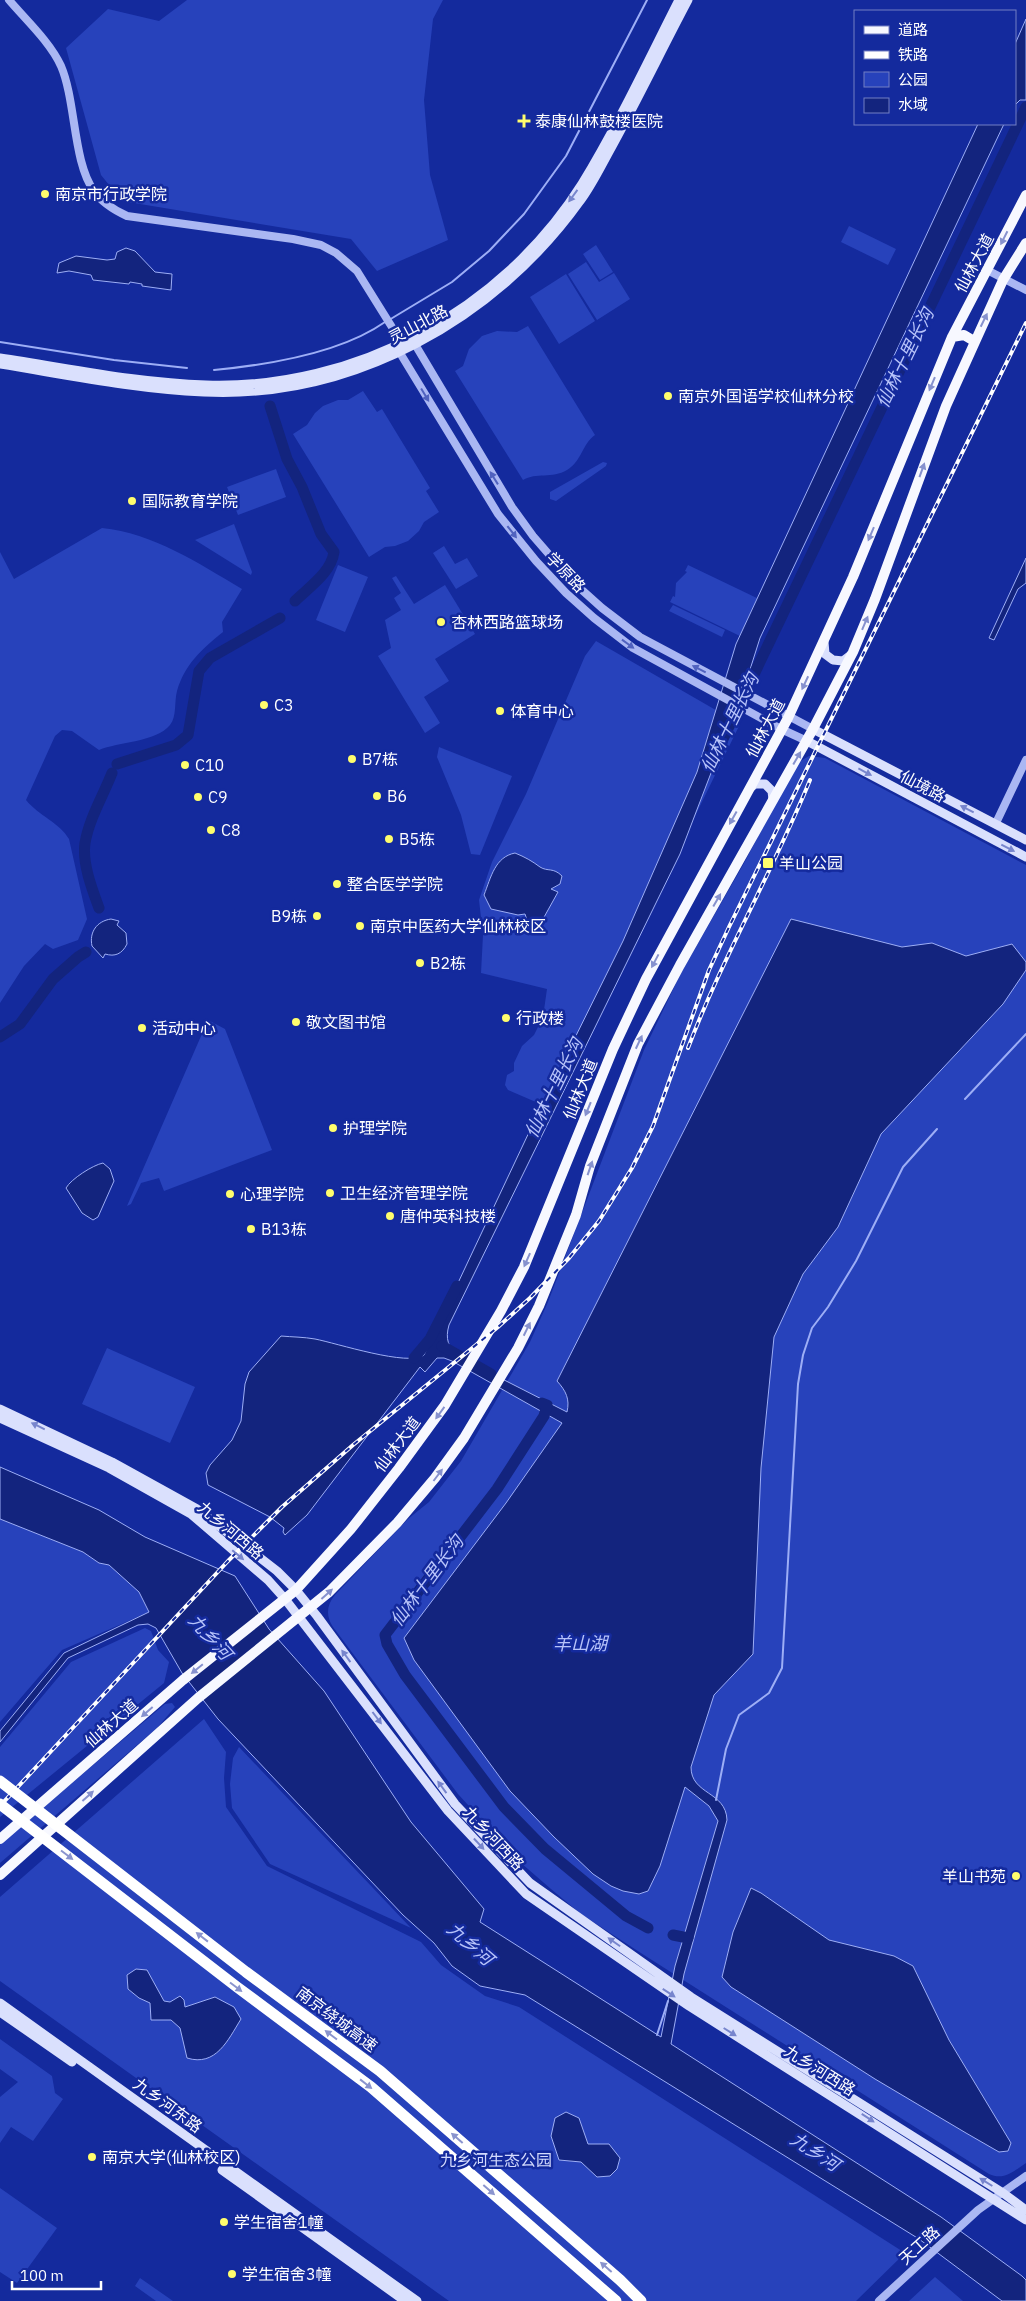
<svg xmlns="http://www.w3.org/2000/svg" width="1026" height="2301" viewBox="0 0 1026 2301" font-family="'IBM Plex Sans','Noto Sans SC',sans-serif">
<rect width="100%" height="100%" fill="#142a9d"/>
<path fill="#2742bb" d="M 187,0 L 443,0 L 433,19 L 424,100 L 430,175 L 448,240 L 377,271 L 351,239 L 122,201 L 101,175 L 66,48 L 108,9 L 159,21 Z
M 849,226 L 896,249 L 888,265 L 841,242 Z
M 596,245 L 613,272 L 600,280 L 583,254 Z
M 586,262 L 599,282 L 614,273 L 630,299 L 597,320 L 568,274 Z
M 566,274 L 595,321 L 559,344 L 530,297 Z
M 528,326 L 595,435 C 582,444 582,461 567,470 C 552,479 536,472 523,480 L 455,371 L 463,366 L 469,349 L 482,336 L 497,331 L 517,332 Z
M 363,391 L 377,412 L 382,409 L 430,488 L 426,491 L 439,512 L 424,522 L 419,531 L 408,541 L 395,546 L 385,547 L 369,557 L 293,434 L 307,425 L 315,413 L 323,406 L 338,400 L 348,400 Z
M 603,462 L 607,463 L 606,466 L 556,501 L 550,499 L 550,492 Z
M 276,469 L 286,497 L 238,515 L 227,487 Z
M 234,524 L 252,572 L 251,575 L 195,540 Z
M 102,528 C 153,533 198,563 242,589 L 222,622 L 223,632 C 201,650 185,664 177,691 C 174,702 177,716 170,725 C 156,742 118,742 99,750 L 72,731 L 62,730 L 55,736 L 26,800 C 39,816 59,822 69,839 L 87,919 L 78,940 L 53,949 L 45,944 L 24,966 L 0,1003 L 0,552 L 14,579 Z
M 444,546 L 455,564 L 467,558 L 478,576 L 456,589 L 433,553 Z
M 338,565 L 368,577 L 345,632 L 316,620 Z
M 688,565 L 761,600 L 742,637 L 670,602 L 673,596 L 675,597 L 676,583 L 687,572 L 685,571 Z
M 396,576 L 414,604 L 445,585 L 475,634 L 435,659 L 449,681 L 424,697 L 440,723 L 425,733 L 378,656 L 391,648 L 385,620 L 401,610 L 394,598 L 401,593 L 392,578 Z
M 673,605 L 725,630 L 722,637 L 669,611 Z
M 596,641 L 740,724 L 552,1109 L 508,1090 L 505,1085 L 507,1075 L 514,1071 L 514,1063 L 522,1046 L 534,1035 L 543,1017 L 547,989 L 481,973 L 483,935 L 479,900 L 492,862 L 526,794 L 585,656 Z
M 439,747 L 512,776 L 480,855 L 471,854 L 461,815 L 437,757 Z
M 809,756 L 825,758 L 1026,865 L 1026,2163 C 1014,2171 1004,2181 989,2174 L 644,1955 L 581,1914 L 551,1889 L 521,1863 L 458,1794 L 333,1627 C 326,1616 326,1606 335,1595 L 408,1519 L 429,1502 L 461,1461 L 530,1342 L 548,1302 L 644,1050 L 681,973 L 743,865 L 797,763 Z
M 208,1020 L 225,1029 L 272,1150 L 164,1191 L 159,1178 L 141,1183 L 131,1204 L 127,1206 Z
M 107,1348 L 195,1387 L 170,1443 L 82,1404 Z
M 0,1519 L 83,1552 L 99,1563 L 109,1565 L 139,1592 L 149,1612 L 62,1650 L 0,1722 Z
M 145,1628 L 151,1631 L 158,1650 L 169,1662 L 164,1683 L 0,1817 L 0,1747 L 71,1662 Z
M 172,1703 L 175,1707 L 157,1728 L 0,1863 L 0,1844 L 165,1704 Z
M 204,1719 L 226,1752 L 224,1778 L 226,1807 L 267,1866 L 421,1942 L 441,1965 L 485,1996 L 519,2007 L 905,2253 L 856,2301 L 449,2301 L 0,1981 L 0,1897 Z
M 239,1747 L 411,1928 L 270,1864 L 232,1808 L 230,1784 L 233,1758 Z
M 0,2039 L 52,2076 L 55,2093 L 63,2099 L 33,2141 L 11,2127 L 0,2143 L 0,2097 L 18,2082 L 0,2069 Z
M 0,2188 L 57,2228 L 17,2283 L 0,2272 Z
M 935,2277 L 963,2301 L 909,2301 Z
M 140,2278 L 173,2301 L 156,2301 L 135,2286 Z"/>
<path fill="#13247e" stroke="#9daef6" d="M 1026,19 L 1026,100 L 1020,100 L 1015,105 L 1015,44 Z
M 978,124 L 1004,124 L 760,638 L 747,679 L 680,854 L 449,1325 C 445,1339 448,1347 459,1357 L 567,1412 C 570,1399 566,1391 557,1381 L 791,919 L 902,947 L 932,943 L 966,956 L 1012,944 L 1026,962 L 1026,970 L 1003,1004 L 881,1134 L 838,1227 L 803,1274 L 774,1337 L 761,1468 L 753,1654 L 714,1695 L 691,1767 C 691,1795 726,1791 727,1820 L 684,1974 L 671,2044 L 941,2217 L 1022,2276 L 1026,2280 L 1026,2301 L 1002,2301 L 919,2239 L 525,1995 L 480,1986 L 452,1966 L 434,1943 L 403,1915 L 218,1719 L 182,1673 L 156,1628 L 148,1624 L 138,1625 L 68,1658 L 0,1742 L 0,1731 L 64,1653 L 149,1612 L 139,1592 L 109,1565 L 99,1563 L 83,1552 L 0,1519 L 0,1467 L 99,1510 L 145,1537 L 235,1576 L 269,1629 L 324,1691 L 411,1822 L 484,1909 L 480,1922 L 661,2037 L 675,1966 L 718,1821 L 709,1806 L 685,1787 L 660,1866 L 648,1891 L 639,1894 L 623,1891 L 611,1886 L 593,1874 L 554,1837 L 510,1791 L 414,1660 L 404,1638 L 506,1503 L 562,1423 L 452,1361 L 444,1358 L 437,1358 L 425,1372 L 420,1367 L 307,1515 L 285,1535 L 283,1532 L 284,1528 L 270,1517 L 208,1485 L 206,1473 L 210,1465 L 232,1440 L 241,1421 L 245,1384 L 249,1372 L 281,1336 C 292,1337 304,1337 315,1339 C 336,1343 409,1367 424,1355 L 548,1092 L 623,941 L 697,772 L 736,644 Z
M 126,248 L 135,251 L 155,272 L 172,274 L 171,290 L 142,286 L 142,284 L 130,282 L 129,284 L 93,280 L 91,275 L 69,271 L 57,273 L 59,263 L 76,256 L 107,260 L 115,259 L 117,252 Z
M 1026,558 L 1026,583 L 1018,589 L 994,640 L 989,638 Z
M 515,853 C 525,857 532,861 540,867 C 548,872 553,867 562,876 L 560,884 L 551,889 L 558,892 L 543,919 L 535,927 L 528,923 L 525,914 L 518,915 L 491,909 L 484,895 C 491,877 495,857 515,853 Z
M 111,919 L 119,921 L 117,925 L 126,933 L 127,944 C 122,954 115,957 105,954 L 103,958 L 92,946 C 89,932 97,921 111,919 Z
M 103,1163 L 110,1169 L 114,1181 L 98,1217 L 93,1220 L 82,1213 L 66,1188 C 71,1179 93,1165 103,1163 Z
M 751,1888 L 761,1893 L 829,1940 L 894,1956 L 913,1966 L 949,2040 L 1011,2143 L 1008,2151 L 999,2152 L 966,2133 L 875,2079 L 731,1987 L 722,1977 L 733,1932 Z
M 136,1969 L 147,1970 L 164,2001 L 170,2002 L 180,1996 L 184,2000 L 185,2007 L 215,1997 L 234,2007 L 241,2019 C 228,2040 216,2067 187,2058 L 180,2028 L 171,2020 L 151,2020 L 150,2003 L 139,1998 L 128,1989 L 127,1975 Z
M 566,2112 L 579,2118 L 588,2144 L 609,2144 L 620,2158 L 617,2169 L 610,2176 L 597,2177 L 581,2162 L 559,2160 L 551,2136 L 555,2118 Z"/>
<g fill="none" stroke-linecap="round" stroke-linejoin="round">
<path stroke="#9daef6" stroke-width="2" d="M 389,320 L 452,282 L 489,251 L 524,214 L 566,156 L 647,0
M 0,342 L 114,360 L 187,368
M 214,370 C 266,365 341,353 385,322
M 965,1099 L 1026,1034
M 716,1800 L 726,1749 L 739,1715 L 769,1693 L 782,1668 L 798,1384 L 803,1355 L 812,1328 L 828,1307 L 856,1261 L 903,1167 L 937,1129
M 657,2035 L 668,2001"/>
<path stroke="#13247e" stroke-width="11" d="M 270,406 L 287,459 L 302,487 L 321,534 L 334,552 C 331,573 309,587 295,601
M 722,741 L 1026,107
M 117,764 L 176,745 L 188,735 L 199,671 L 210,658 L 280,618
M 99,908 C 92,889 82,863 85,843 C 89,819 103,796 112,773
M 0,1037 L 20,1024 L 53,979 L 78,957 L 86,952
M 442,1346 L 491,1374
M 414,1358 L 430,1339 L 457,1286
M 542,1403 L 547,1405 L 544,1416 L 497,1489 L 385,1635 L 387,1644 L 405,1675 L 504,1807 L 545,1849 L 626,1916 L 648,1928
M 673,1935 L 688,1938"/>
<path stroke="#aab7f3" stroke-width="8" d="M 9,0 C 26,20 50,42 61,66 C 76,101 73,163 94,191 C 102,203 114,210 127,216 L 293,239 L 321,245 L 336,253 L 357,271 L 395,332 L 400,353 L 498,514 L 536,561 L 566,593 L 594,618 L 633,648 L 781,729 L 807,741
M 987,270 L 1026,290
M 395,332 L 416,346 L 512,507 L 533,536 L 573,582 L 602,608 L 640,637 L 813,729
M 996,823 L 1026,760
M 879,2301 L 978,2210 L 1026,2176"/>
<path stroke="#dae0fd" stroke-width="9" d="M 0,358 C 68,368 137,383 206,385 C 355,390 503,310 582,184 C 618,125 648,61 679,0
M 0,364 C 68,375 135,389 204,392 C 352,399 495,320 580,201 C 592,185 601,166 611,148 C 638,99 662,49 688,0
M 824,642 L 825,654 L 833,660 L 843,661 L 852,654
M 813,729 L 1026,840
M 807,741 L 1026,857
M 750,788 L 755,784 L 765,784 L 772,791 L 773,800
M 0,1409 L 112,1462 L 197,1509 L 277,1571 L 296,1590 L 317,1616 L 455,1804 L 530,1883 L 691,1997 L 1003,2193 L 1026,2210
M 0,1418 L 109,1468 L 191,1514 L 268,1580 L 285,1599 L 448,1811 L 526,1894 L 689,2006 L 1026,2220
M 0,2003 L 417,2301
M 0,2012 L 72,2062
M 222,2170 L 405,2301"/>
<path stroke="#f7f8ff" stroke-width="10" d="M 952,337 L 964,335 L 974,341
M 0,1839 L 183,1680 L 296,1590 L 351,1529 L 399,1468 L 445,1405 L 501,1311 L 524,1267 L 613,1049 L 646,979 L 788,718 L 853,577 L 952,337 L 1026,195
M 0,1875 L 198,1698 L 329,1592 L 397,1523 L 435,1478 L 464,1438 L 518,1348 L 539,1306 L 576,1215 L 590,1166 L 638,1044 L 680,965 L 813,729 L 853,652 L 875,599 L 946,406 L 1003,280 L 1026,243"/>
<g stroke="#fff" stroke-width="4">
<path id="rail" d="M 688,1048 C 723,956 773,871 810,780
M 0,1806 L 228,1561 L 282,1507 L 353,1445 L 498,1327 L 530,1298 L 569,1258 L 599,1221 L 632,1168 L 653,1126 L 709,970 L 729,927 L 1026,323"/>
</g>
<use href="#rail" stroke="#142a9d" stroke-width="2" stroke-dasharray="5.5" stroke-linecap="butt"/>
<path stroke="#fff" stroke-width="11" d="M 0,1781 L 246,1972 L 380,2071 L 620,2280 L 641,2301
M 0,1804 L 237,1987 L 371,2087 L 616,2301"/>
</g>
<defs><path id="oneway-solid" d="M-6-.8H1V-3.2L6.5 0L1 3.2V.8H-6Z" transform="scale(1.25)"/></defs>
<g fill="#7785cd">
<use href="#oneway-solid" transform="translate(573 196) rotate(126)"/>
<use href="#oneway-solid" transform="translate(865 772) rotate(28)"/>
<use href="#oneway-solid" transform="translate(967 809) rotate(-153)"/>
<use href="#oneway-solid" transform="translate(1008 848) rotate(27)"/>
<use href="#oneway-solid" transform="translate(38 1426) rotate(-154)"/>
<use href="#oneway-solid" transform="translate(238 1555) rotate(40)"/>
<use href="#oneway-solid" transform="translate(346 1656) rotate(-126)"/>
<use href="#oneway-solid" transform="translate(377 1718) rotate(53)"/>
<use href="#oneway-solid" transform="translate(442 1787) rotate(-126)"/>
<use href="#oneway-solid" transform="translate(479 1844) rotate(47)"/>
<use href="#oneway-solid" transform="translate(614 1942) rotate(-145)"/>
<use href="#oneway-solid" transform="translate(669 1993) rotate(33)"/>
<use href="#oneway-solid" transform="translate(730 2032) rotate(32)"/>
<use href="#oneway-solid" transform="translate(868 2118) rotate(33)"/>
<use href="#oneway-solid" transform="translate(986 2182) rotate(-148)"/>
</g>
<g fill="#8691ce">
<use href="#oneway-solid" transform="translate(1004 238) rotate(117)"/>
<use href="#oneway-solid" transform="translate(984 320) rotate(-64)"/>
<use href="#oneway-solid" transform="translate(932 384) rotate(113)"/>
<use href="#oneway-solid" transform="translate(922 470) rotate(-70)"/>
<use href="#oneway-solid" transform="translate(871 534) rotate(113)"/>
<use href="#oneway-solid" transform="translate(865 623) rotate(-67)"/>
<use href="#oneway-solid" transform="translate(805 683) rotate(115)"/>
<use href="#oneway-solid" transform="translate(797 758) rotate(-60)"/>
<use href="#oneway-solid" transform="translate(733 818) rotate(119)"/>
<use href="#oneway-solid" transform="translate(717 900) rotate(-60)"/>
<use href="#oneway-solid" transform="translate(655 961) rotate(118)"/>
<use href="#oneway-solid" transform="translate(639 1042) rotate(-65)"/>
<use href="#oneway-solid" transform="translate(588 1109) rotate(112)"/>
<use href="#oneway-solid" transform="translate(590 1168) rotate(-71)"/>
<use href="#oneway-solid" transform="translate(527 1260) rotate(114)"/>
<use href="#oneway-solid" transform="translate(527 1329) rotate(-64)"/>
<use href="#oneway-solid" transform="translate(440 1413) rotate(126)"/>
<use href="#oneway-solid" transform="translate(438 1475) rotate(-53)"/>
<use href="#oneway-solid" transform="translate(327 1594) rotate(-42)"/>
<use href="#oneway-solid" transform="translate(197 1669) rotate(141)"/>
<use href="#oneway-solid" transform="translate(147 1712) rotate(139)"/>
<use href="#oneway-solid" transform="translate(88 1796) rotate(-42)"/>
</g>
<g fill="#5062bf">
<use href="#oneway-solid" transform="translate(425 395) rotate(59)"/>
<use href="#oneway-solid" transform="translate(494 478) rotate(-122)"/>
<use href="#oneway-solid" transform="translate(512 532) rotate(52)"/>
<use href="#oneway-solid" transform="translate(628 644) rotate(36)"/>
<use href="#oneway-solid" transform="translate(699 669) rotate(-153)"/>
</g>
<g fill="#8a94ce">
<use href="#oneway-solid" transform="translate(67 1855) rotate(37)"/>
<use href="#oneway-solid" transform="translate(202 1937) rotate(-142)"/>
<use href="#oneway-solid" transform="translate(236 1987) rotate(37)"/>
<use href="#oneway-solid" transform="translate(331 2035) rotate(-143)"/>
<use href="#oneway-solid" transform="translate(366 2084) rotate(38)"/>
<use href="#oneway-solid" transform="translate(457 2138) rotate(-139)"/>
<use href="#oneway-solid" transform="translate(489 2190) rotate(41)"/>
<use href="#oneway-solid" transform="translate(606 2267) rotate(-139)"/>
</g>
<g fill="#fffd6d" stroke="#142a9d" stroke-width="2">
<path d="M521.5 113.5h5v5h5v5h-5v5h-5v-5h-5v-5h5z"/>
<circle cx="45" cy="194" r="5"/>
<circle cx="668" cy="396" r="5"/>
<circle cx="132" cy="501" r="5"/>
<circle cx="441" cy="622" r="5"/>
<circle cx="264" cy="705" r="5"/>
<circle cx="500" cy="711" r="5"/>
<circle cx="352" cy="759" r="5"/>
<circle cx="185" cy="765" r="5"/>
<circle cx="377" cy="796" r="5"/>
<circle cx="198" cy="797" r="5"/>
<circle cx="211" cy="830" r="5"/>
<circle cx="389" cy="839" r="5"/>
<rect x="762" y="857" width="12" height="12" rx="2.5"/>
<circle cx="337" cy="884" r="5"/>
<circle cx="317" cy="916" r="5"/>
<circle cx="360" cy="926" r="5"/>
<circle cx="420" cy="963" r="5"/>
<circle cx="506" cy="1018" r="5"/>
<circle cx="296" cy="1022" r="5"/>
<circle cx="142" cy="1028" r="5"/>
<circle cx="333" cy="1128" r="5"/>
<circle cx="330" cy="1193" r="5"/>
<circle cx="230" cy="1194" r="5"/>
<circle cx="390" cy="1216" r="5"/>
<circle cx="251" cy="1229" r="5"/>
<circle cx="1016" cy="1876" r="5"/>
<circle cx="92" cy="2157" r="5"/>
<circle cx="224" cy="2222" r="5"/>
<circle cx="232" cy="2274" r="5"/>
</g>
<g text-anchor="middle" stroke-width="5" stroke-linejoin="round" paint-order="stroke">
<g font-size="16" fill="#fff" stroke="#142a9d" text-anchor="start">
<text x="535" y="127">泰康仙林鼓楼医院</text>
<text x="55" y="200">南京市行政学院</text>
<text x="678" y="402">南京外国语学校仙林分校</text>
<text x="142" y="507">国际教育学院</text>
<text x="451" y="628">杏林西路篮球场</text>
<text x="274" y="711">C3</text>
<text x="510" y="717">体育中心</text>
<text x="362" y="765">B7栋</text>
<text x="195" y="771">C10</text>
<text x="387" y="802">B6</text>
<text x="208" y="803">C9</text>
<text x="221" y="836">C8</text>
<text x="399" y="845">B5栋</text>
<text x="779" y="869">羊山公园</text>
<text x="347" y="890">整合医学学院</text>
<text x="307" y="922" text-anchor="end">B9栋</text>
<text x="370" y="932">南京中医药大学仙林校区</text>
<text x="430" y="969">B2栋</text>
<text x="516" y="1024">行政楼</text>
<text x="306" y="1028">敬文图书馆</text>
<text x="152" y="1034">活动中心</text>
<text x="343" y="1134">护理学院</text>
<text x="340" y="1199">卫生经济管理学院</text>
<text x="240" y="1200">心理学院</text>
<text x="400" y="1222">唐仲英科技楼</text>
<text x="261" y="1235">B13栋</text>
<text x="1006" y="1882" text-anchor="end">羊山书苑</text>
<text x="102" y="2163">南京大学(仙林校区)</text>
<text x="234" y="2228">学生宿舍1幢</text>
<text x="242" y="2280">学生宿舍3幢</text>
</g>
<g font-size="16" fill="#fff" stroke="#142a9d">
<text transform="translate(974 263) rotate(-62)" y="6">仙林大道</text>
<text transform="translate(418 324) rotate(-28)" y="6">灵山北路</text>
<text transform="translate(566 572) rotate(46)" y="6">学原路</text>
<text transform="translate(765 728) rotate(-62)" y="6">仙林大道</text>
<text transform="translate(923 786) rotate(28)" y="6">仙境路</text>
<text transform="translate(580 1089) rotate(-68)" y="6">仙林大道</text>
<text transform="translate(397 1444) rotate(-53)" y="6">仙林大道</text>
<text transform="translate(231 1530) rotate(40)" y="6">九乡河西路</text>
<text transform="translate(111 1723) rotate(-41)" y="6">仙林大道</text>
<text transform="translate(494 1838) rotate(47)" y="6">九乡河西路</text>
<text transform="translate(337 2019) rotate(37)" y="6">南京绕城高速</text>
<text transform="translate(820 2070) rotate(32)" y="6">九乡河西路</text>
<text transform="translate(168 2105) rotate(36)" y="6">九乡河东路</text>
<text transform="translate(919 2245) rotate(-42)" y="6">天工路</text>
</g>
<g font-size="16" fill="#d3dafd" stroke="#142a9d">
<text x="496" y="2166">九乡河生态公园</text>
</g>
<g font-size="18" font-style="italic" fill="#b7c3fa" stroke="#142a9d">
<text transform="translate(905 358) rotate(-64)" y="6">仙林十里长沟</text>
<text transform="translate(730 723) rotate(-64)" y="6">仙林十里长沟</text>
<text transform="translate(554 1088) rotate(-64)" y="6">仙林十里长沟</text>
<text transform="translate(427 1581) rotate(-53)" y="6">仙林十里长沟</text>
<text transform="translate(210 1637) rotate(48)" y="6">九乡河</text>
<text x="580" y="1650">羊山湖</text>
<text transform="translate(470 1944) rotate(41)" y="6">九乡河</text>
<text transform="translate(815 2152) rotate(33)" y="6">九乡河</text>
</g>
</g>
<rect x="854" y="10" width="162" height="115" fill="#142a9d" stroke="#727fc4"/>
<rect x="864" y="26" width="25" height="8" fill="#f7f8ff" stroke="#727fc4"/>
<text x="898" y="35" font-size="15" fill="#ffffff">道路</text>
<rect x="864" y="51" width="25" height="8" fill="#ffffff" stroke="#727fc4"/>
<text x="898" y="60" font-size="15" fill="#ffffff">铁路</text>
<rect x="864" y="72" width="25" height="15" fill="#2742bb" stroke="#727fc4"/>
<text x="898" y="85" font-size="15" fill="#ffffff">公园</text>
<rect x="864" y="98" width="25" height="15" fill="#13247e" stroke="#727fc4"/>
<text x="898" y="110" font-size="15" fill="#ffffff">水域</text>
<path d="M12 2281v8h89v-8" fill="none" stroke="#ffffff" stroke-width="2.5"/>
<text x="20" y="2281" font-size="15" fill="#ffffff" stroke="#142a9d" stroke-width="4" paint-order="stroke">100 m</text>
</svg>
